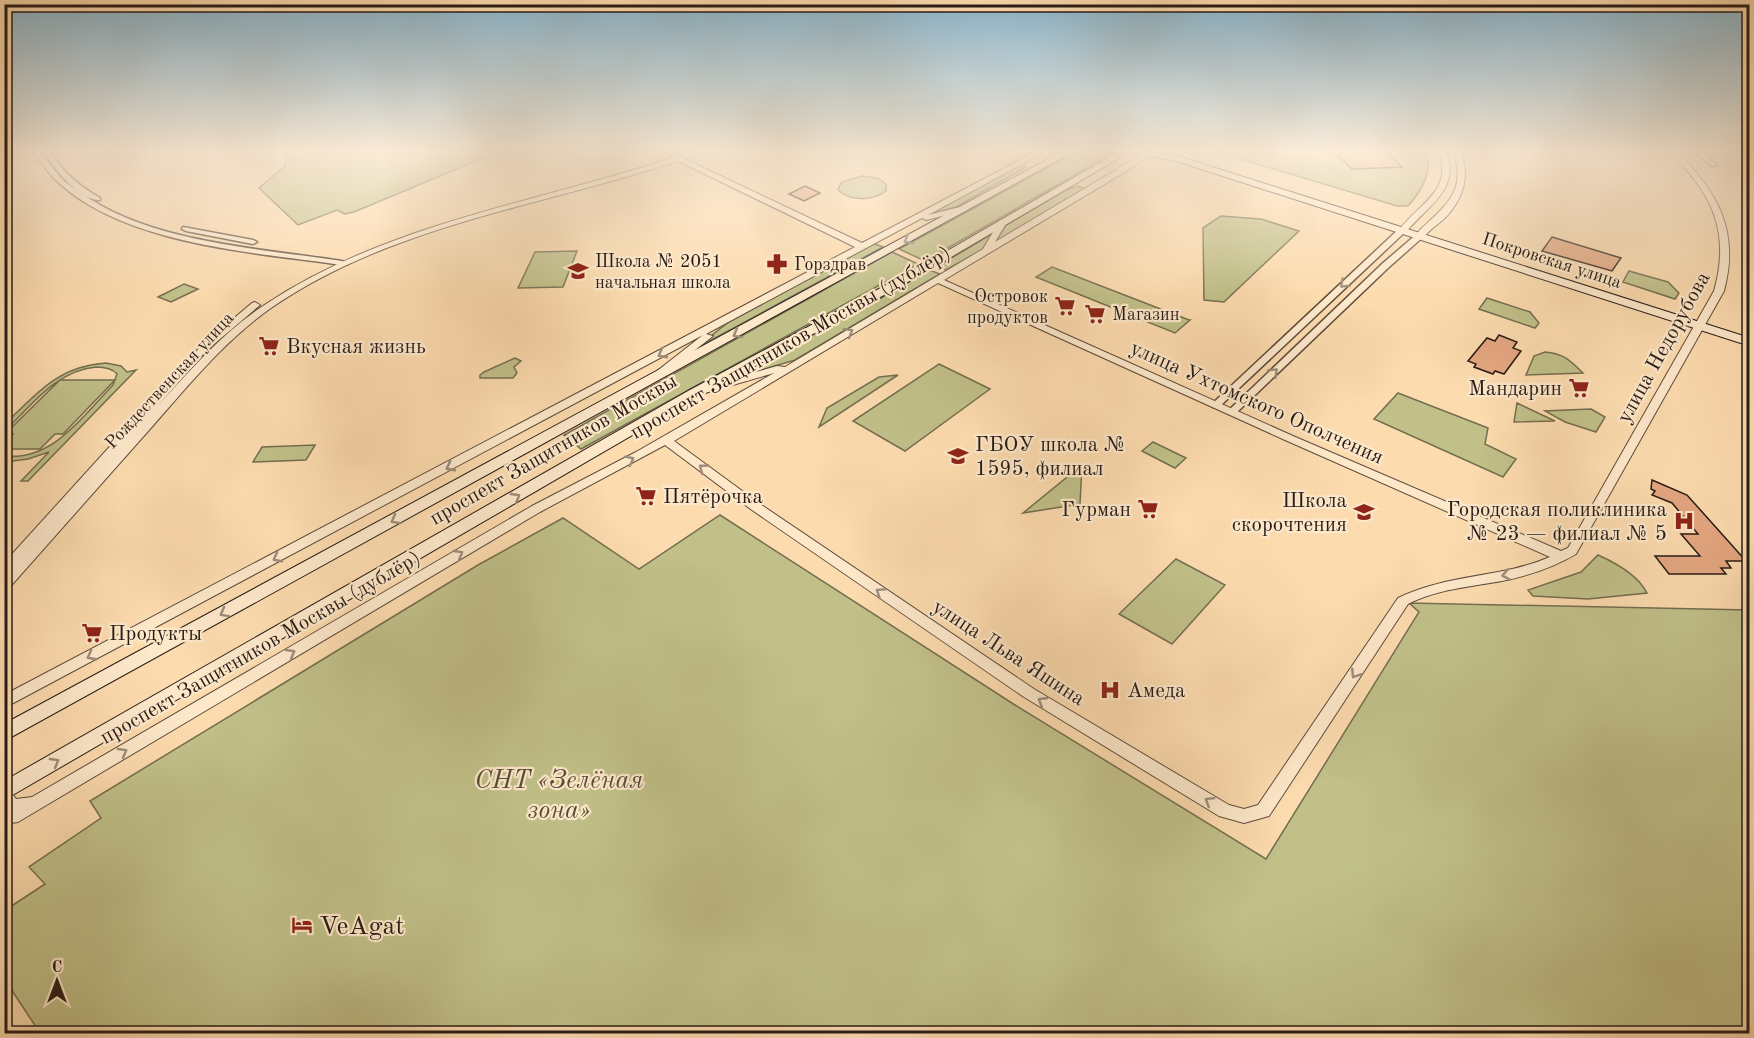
<svg xmlns="http://www.w3.org/2000/svg" width="1754" height="1038" viewBox="0 0 1754 1038" font-family="'Old Standard TT',serif">
<rect width="100%" height="100%" fill="#fcdbae"/>
<filter id="stains"><feTurbulence type="fractalNoise" baseFrequency=".00333" numOctaves="4"/><feColorMatrix values="0 0 0 0 .2 0 0 0 0 .09 0 0 0 0 .02 0 0 0 .5 -.17"/></filter>
<radialGradient id="worn" r=".72"><stop offset=".6" stop-color="#630" stop-opacity="0"/><stop offset="1" stop-color="#630" stop-opacity=".3"/></radialGradient>
<path fill="#c1c089" stroke="#746e50" stroke-width="1.5" d="M 287,151 L 500,151 L 354,212 L 345,214 L 337,210 L 298,225 L 259,188 L 285,166 Z
M 1078,151 L 1113,153 L 925,261 L 899,249 Z
M 1214,151 L 1426,151 C 1433,172 1422,190 1408,206 L 1397,206 Z
M 1020,165 L 1026,167 L 956,207 L 927,215 Z
M 862,176 L 877,178 L 886,184 L 886,191 C 873,201 853,201 840,192 L 838,189 L 842,182 Z
M 1078,186 L 1085,189 L 994,244 L 1006,225 L 1064,191 Z
M 1221,216 L 1261,219 L 1299,231 L 1224,302 L 1204,300 L 1203,228 Z
M 992,234 L 984,249 L 946,270 L 938,266 Z
M 873,243 L 883,247 L 693,350 L 735,317 Z
M 577,251 L 563,287 L 518,288 L 535,252 Z
M 892,252 L 918,264 L 581,449 L 564,435 Z
M 1052,267 L 1189,320 L 1190,320 L 1175,333 L 1036,277 Z
M 929,270 L 940,274 L 795,360 L 724,381 L 862,309 Z
M 1629,271 L 1668,282 L 1679,293 L 1675,299 L 1623,282 Z
M 184,284 L 198,289 L 171,302 L 158,297 Z
M 1487,298 L 1530,312 L 1539,323 L 1535,328 L 1479,309 Z
M 1545,352 C 1563,353 1571,361 1583,373 L 1526,375 L 1534,356 Z
M 515,358 L 521,361 L 514,367 L 517,373 L 513,378 L 480,378 L 480,375 L 484,372 Z
M 106,363 L 121,366 L 127,372 L 136,370 L 28,481 L 21,481 L 49,452 L 28,459 L 5,462 L 5,456 C 53,461 83,416 113,385 L 117,374 C 112,368 104,367 96,367 C 57,370 31,406 5,431 L 5,424 C 36,394 58,366 106,363 Z
M 939,364 L 990,389 L 905,451 L 853,421 Z
M 898,375 L 819,427 L 827,408 L 879,377 Z
M 60,380 L 115,380 L 63,434 L 55,434 L 40,449 L 5,449 L 5,443 L 13,434 L 5,434 Z
M 1398,393 L 1488,428 L 1485,444 L 1516,459 L 1503,477 L 1374,419 Z
M 1517,403 L 1555,421 L 1514,422 Z
M 1591,409 L 1605,417 L 1596,432 L 1565,422 L 1545,411 Z
M 1153,442 L 1186,458 L 1175,468 L 1142,451 Z
M 315,445 L 306,460 L 253,462 L 262,447 Z
M 1082,465 L 1080,504 L 1023,513 Z
M 720,515 L 1015,705 L 1266,859 L 1419,612 L 1409,603 L 1749,610 L 1749,1033 L 40,1033 L 5,980 L 4,911 L 45,884 L 29,867 L 101,818 L 90,801 L 478,565 L 563,518 L 639,569 Z
M 1598,555 C 1616,563 1638,575 1647,593 L 1588,599 L 1533,596 L 1528,590 L 1581,572 Z
M 1176,559 L 1225,585 L 1172,644 L 1119,614 Z"/>
<path fill="#e4a781" stroke="#281b16" stroke-width="1.5" d="M 1333,151 L 1384,151 L 1402,167 L 1352,169 Z
M 805,186 L 820,193 L 804,201 L 789,194 Z
M 1552,237 L 1621,258 L 1612,271 L 1542,251 Z
M 1499,335 L 1517,342 L 1513,348 L 1521,351 L 1504,374 L 1495,371 L 1493,374 L 1474,367 L 1476,364 L 1468,361 L 1487,338 L 1495,341 Z
M 1652,480 L 1687,495 L 1746,561 L 1726,561 L 1731,568 L 1721,568 L 1726,574 L 1669,574 L 1655,556 L 1700,556 L 1681,534 L 1698,534 L 1672,503 L 1652,495 L 1655,491 L 1651,489 Z"/>
<g fill="none" stroke-linecap="round" stroke-linejoin="round">
<g stroke="#5d4b3c" stroke-width="3">
<path id="minor" d="M 33,151 L 39,151 C 47,160 54,171 62,179 C 67,184 75,189 81,193 C 150,243 259,248 342,261 L 346,263 L 342,265 C 254,252 127,245 59,183 C 49,174 41,162 33,151 Z
M 44,151 L 50,151 C 62,172 79,186 100,198 L 100,200 C 80,201 53,168 44,151 Z
M 672,151 L 678,151 L 680,155 L 675,156 Z
M 1694,151 L 1700,151 L 1717,165 L 1712,166 Z
M 183,227 L 253,240 L 257,242 L 253,244 L 186,231 L 182,229 Z
M 1400,228 L 1407,230 L 1219,407 L 1213,407 L 1211,405 L 1213,403 Z
M 1417,234 L 1424,236 L 1388,268 L 1235,414 L 1229,414 L 1227,412 L 1229,410 L 1382,264 Z"/>
</g>
<g stroke="#5d4b3c" stroke-width="2">
<path id="tertiary" d="M 696,151 L 706,151 L 685,159 L 862,243 L 1037,151 L 1046,151 L 928,215 L 964,206 L 968,208 L 967,210 L 926,220 L 922,218 L 706,334 L 713,336 L 666,373 L 658,373 L 657,371 L 703,335 L 4,708 L 4,695 L 855,247 L 678,161 C 543,206 391,225 271,308 C 224,341 188,386 150,429 C 103,482 56,535 9,588 L 4,590 L 4,563 L 201,346 L 252,303 L 255,302 L 260,305 L 207,350 L 154,410 C 189,372 222,332 266,304 C 388,223 536,203 672,158 L 672,155 L 679,156 Z
M 1146,151 L 1154,152 L 1125,172 L 944,280 L 1293,436 L 1561,551 L 1568,548 L 1714,291 C 1726,249 1721,214 1694,179 C 1687,169 1676,160 1670,151 L 1677,151 C 1718,193 1740,231 1724,291 L 1576,554 C 1554,567 1528,576 1502,581 C 1469,587 1438,589 1408,604 L 1269,816 L 1244,823 L 1219,816 L 1024,697 L 752,510 L 665,445 L 540,512 L 18,822 L 4,824 L 4,787 L 9,789 L 16,799 L 32,797 L 532,506 L 636,452 L 774,373 L 705,393 L 700,390 L 701,388 L 777,366 L 785,367 L 983,249 L 1000,220 L 1007,222 L 995,242 L 1119,168 ZM 938,283 L 1285,440 L 1550,557 C 1501,578 1446,574 1398,598 L 1258,805 L 1244,809 L 1229,805 L 1034,689 L 760,504 L 674,441 Z
M 1439,151 L 1446,151 C 1461,190 1428,205 1406,232 L 1400,232 L 1399,230 C 1420,202 1453,192 1439,151 Z
M 1453,151 L 1460,151 C 1471,176 1463,200 1444,219 C 1437,225 1429,230 1423,238 L 1417,238 L 1416,236 L 1419,231 C 1445,206 1468,191 1453,151 Z"/>
</g>
<g stroke="#281b16" stroke-width="2">
<path id="secondary" d="M 1063,151 L 1074,151 L 4,741 L 4,724 Z
M 1120,151 L 1131,151 L 924,273 L 698,397 L 4,800 L 4,781 L 688,391 L 916,269 Z
M 1132,151 L 1147,151 L 1184,158 L 1750,338 L 1750,346 L 1179,162 L 1133,153 Z"/>
</g>
<use href="#minor" fill="#fde8ca" fill-rule="evenodd"/>
<use href="#tertiary" fill="#fde8ca" fill-rule="evenodd"/>
<use href="#secondary" fill="#fde8ca" fill-rule="evenodd"/>
</g>
<defs><path id="oneway-chevron" d="M-2-3.5L2.5 0L-2 3.5" fill="none" stroke-width="1.6" stroke-linecap="round" stroke-linejoin="round" transform="scale(1.5)"/></defs>
<g stroke="#9d8c79">
<use href="#oneway-chevron" transform="translate(908 240) rotate(151)"/>
<use href="#oneway-chevron" transform="translate(1344 284) rotate(136)"/>
<use href="#oneway-chevron" transform="translate(849 332) rotate(-31)"/>
<use href="#oneway-chevron" transform="translate(737 334) rotate(151)"/>
<use href="#oneway-chevron" transform="translate(662 354) rotate(152)"/>
<use href="#oneway-chevron" transform="translate(1274 372) rotate(-44)"/>
<use href="#oneway-chevron" transform="translate(630 460) rotate(-27)"/>
<use href="#oneway-chevron" transform="translate(450 467) rotate(152)"/>
<use href="#oneway-chevron" transform="translate(703 468) rotate(-143)"/>
<use href="#oneway-chevron" transform="translate(516 497) rotate(-30)"/>
<use href="#oneway-chevron" transform="translate(395 520) rotate(151)"/>
<use href="#oneway-chevron" transform="translate(459 554) rotate(-30)"/>
<use href="#oneway-chevron" transform="translate(277 558) rotate(152)"/>
<use href="#oneway-chevron" transform="translate(1506 575) rotate(170)"/>
<use href="#oneway-chevron" transform="translate(880 592) rotate(-146)"/>
<use href="#oneway-chevron" transform="translate(224 613) rotate(151)"/>
<use href="#oneway-chevron" transform="translate(291 653) rotate(-30)"/>
<use href="#oneway-chevron" transform="translate(91 656) rotate(152)"/>
<use href="#oneway-chevron" transform="translate(1355 674) rotate(123)"/>
<use href="#oneway-chevron" transform="translate(1042 701) rotate(-149)"/>
<use href="#oneway-chevron" transform="translate(123 752) rotate(-30)"/>
<use href="#oneway-chevron" transform="translate(55 762) rotate(-30)"/>
<use href="#oneway-chevron" transform="translate(1209 801) rotate(-148)"/>
</g>
<linearGradient id="sky" x2="0" y2="1"><stop stop-color="#8bb7d0"/><stop offset="0.51" stop-color="#feefdb"/><stop offset="1" stop-color="#feefdb" stop-opacity="0"/></linearGradient>
<rect width="1754" height="296" fill="url(#sky)"/>
<defs>
<g id="pharmacy-bare" transform="scale(1.62)"><path d="M-2-6h4v4h4v4h-4v4h-4v-4h-4v-4h4Z" fill="#8f2418" stroke="#fde8ca" stroke-width="2.5" paint-order="stroke"/></g>
<g id="school-bare" transform="scale(1.62)"><path d="M0-5L7-2L0 1L-7-2ZM-4 1L0 2.5L4 1V4Q0 6-4 4Z" fill="#8f2418" stroke="#fde8ca" stroke-width="2.5" paint-order="stroke"/></g>
<g id="supermarket-bare" transform="scale(1.62)"><path d="M-6-5.5h2.5l.6 2H6L4.5 2H-2.5L-4.4-4H-6ZM-1.5 3.2a1.3 1.3 0 1 0 .1 0ZM3 3.2a1.3 1.3 0 1 0 .1 0Z" fill="#8f2418" stroke="#fde8ca" stroke-width="2.5" paint-order="stroke"/></g>
<g id="hospital-bare" transform="scale(1.62)"><path d="M-5-5h3v3.5h4V-5h3V5h-3V1.5h-4V5h-3Z" fill="#8f2418" stroke="#fde8ca" stroke-width="2.5" paint-order="stroke"/></g>
<g id="hotel-bare" transform="scale(1.62)"><path d="M-6-4.5h1.5V1H6V5H4.5V3h-9V5H-6ZM-4 0a1.8 1.8 0 1 1 3.6 0ZM.5 0V-2.5h3Q6-2.5 6 0Z" fill="#8f2418" stroke="#fde8ca" stroke-width="2.5" paint-order="stroke"/></g>
</defs>
<g fill-rule="evenodd">
<use href="#pharmacy-bare" x="777" y="264"/>
<use href="#school-bare" x="578" y="271"/>
<use href="#supermarket-bare" x="1065" y="306"/>
<use href="#supermarket-bare" x="1095" y="314"/>
<use href="#supermarket-bare" x="269" y="346"/>
<use href="#supermarket-bare" x="1579" y="388"/>
<use href="#school-bare" x="958" y="456"/>
<use href="#supermarket-bare" x="646" y="496"/>
<use href="#supermarket-bare" x="1148" y="509"/>
<use href="#school-bare" x="1364" y="512"/>
<use href="#hospital-bare" x="1684" y="521"/>
<use href="#supermarket-bare" x="92" y="633"/>
<use href="#hospital-bare" x="1110" y="690"/>
<use href="#hotel-bare" x="302" y="925"/>
</g>
<g text-anchor="middle" stroke-width="4.5" stroke-linejoin="round" paint-order="stroke">
<g font-size="18" fill="#281b16" stroke="#fde8ca">
<text transform="translate(1552 260) rotate(18)" y="6">Покровская улица</text>
<text transform="translate(169 380) rotate(-47)" y="6">Рождественская улица</text>
</g>
<g font-size="18" fill="#281b16" stroke="#fde8ca" text-anchor="start">
<text x="595" y="267">Школа № 2051<tspan x="595" dy="21">начальная школа</tspan></text>
<text x="794" y="270">Горздрав</text>
<text x="1048" y="302" text-anchor="end">Островок<tspan x="1048" dy="21">продуктов</tspan></text>
<text x="1112" y="320">Магазин</text>
</g>
<g font-size="21" fill="#281b16" stroke="#fde8ca">
<text transform="translate(790 342) rotate(-30)" y="7">проспект Защитников Москвы (дублёр)</text>
<text transform="translate(1663 347) rotate(-61)" y="7">улица Недорубова</text>
<text transform="translate(1257 402) rotate(24)" y="7">улица Ухтомского Ополчения</text>
<text transform="translate(553 449) rotate(-30)" y="7">проспект Защитников Москвы</text>
<text transform="translate(260 647) rotate(-30)" y="7">проспект Защитников Москвы (дублёр)</text>
<text transform="translate(1009 652) rotate(33)" y="7">улица Льва Яшина</text>
</g>
<g font-size="21" fill="#281b16" stroke="#fde8ca" text-anchor="start">
<text x="286" y="353">Вкусная жизнь</text>
<text x="1562" y="395" text-anchor="end">Мандарин</text>
<text x="975" y="451">ГБОУ школа №<tspan x="975" dy="24">1595, филиал</tspan></text>
<text x="663" y="503">Пятёрочка</text>
<text x="1347" y="507" text-anchor="end">Школа<tspan x="1347" dy="24">скорочтения</tspan></text>
<text x="1131" y="516" text-anchor="end">Гурман</text>
<text x="1667" y="516" text-anchor="end">Городская поликлиника<tspan x="1667" dy="24">№ 23 — филиал № 5</tspan></text>
<text x="109" y="640">Продукты</text>
<text x="1127" y="697">Амеда</text>
</g>
<g font-size="26" font-style="italic" fill="#564d38" stroke="#fde8ca">
<text x="559" y="788">СНТ «Зелёная<tspan x="559" dy="30">зона»</tspan></text>
</g>
<g font-size="26" fill="#281b16" stroke="#fde8ca" text-anchor="start">
<text x="319" y="934">VeAgat</text>
</g>
</g>
<rect width="1754" height="1038" fill="none" stroke="#fcdbae" stroke-width="24"/>
<rect x="6" y="6" width="1742" height="1026" fill="none" stroke="#281b16" stroke-width="3"/>
<rect x="12" y="12" width="1730" height="1014" fill="none" stroke="#281b16" stroke-width="1.5"/>
<g transform="translate(57 981)" stroke="#fde8ca" stroke-width="4.5" paint-order="stroke">
<path d="M0-4.5L10 22L0 15L-10 22Z" fill="#281b16"/>
<text y="-9" font-size="16" font-weight="bold" text-anchor="middle" fill="#281b16">С</text>
</g>
<rect width="100%" height="100%" filter="url(#stains)"/>
<rect width="100%" height="100%" fill="url(#worn)"/>
</svg>
